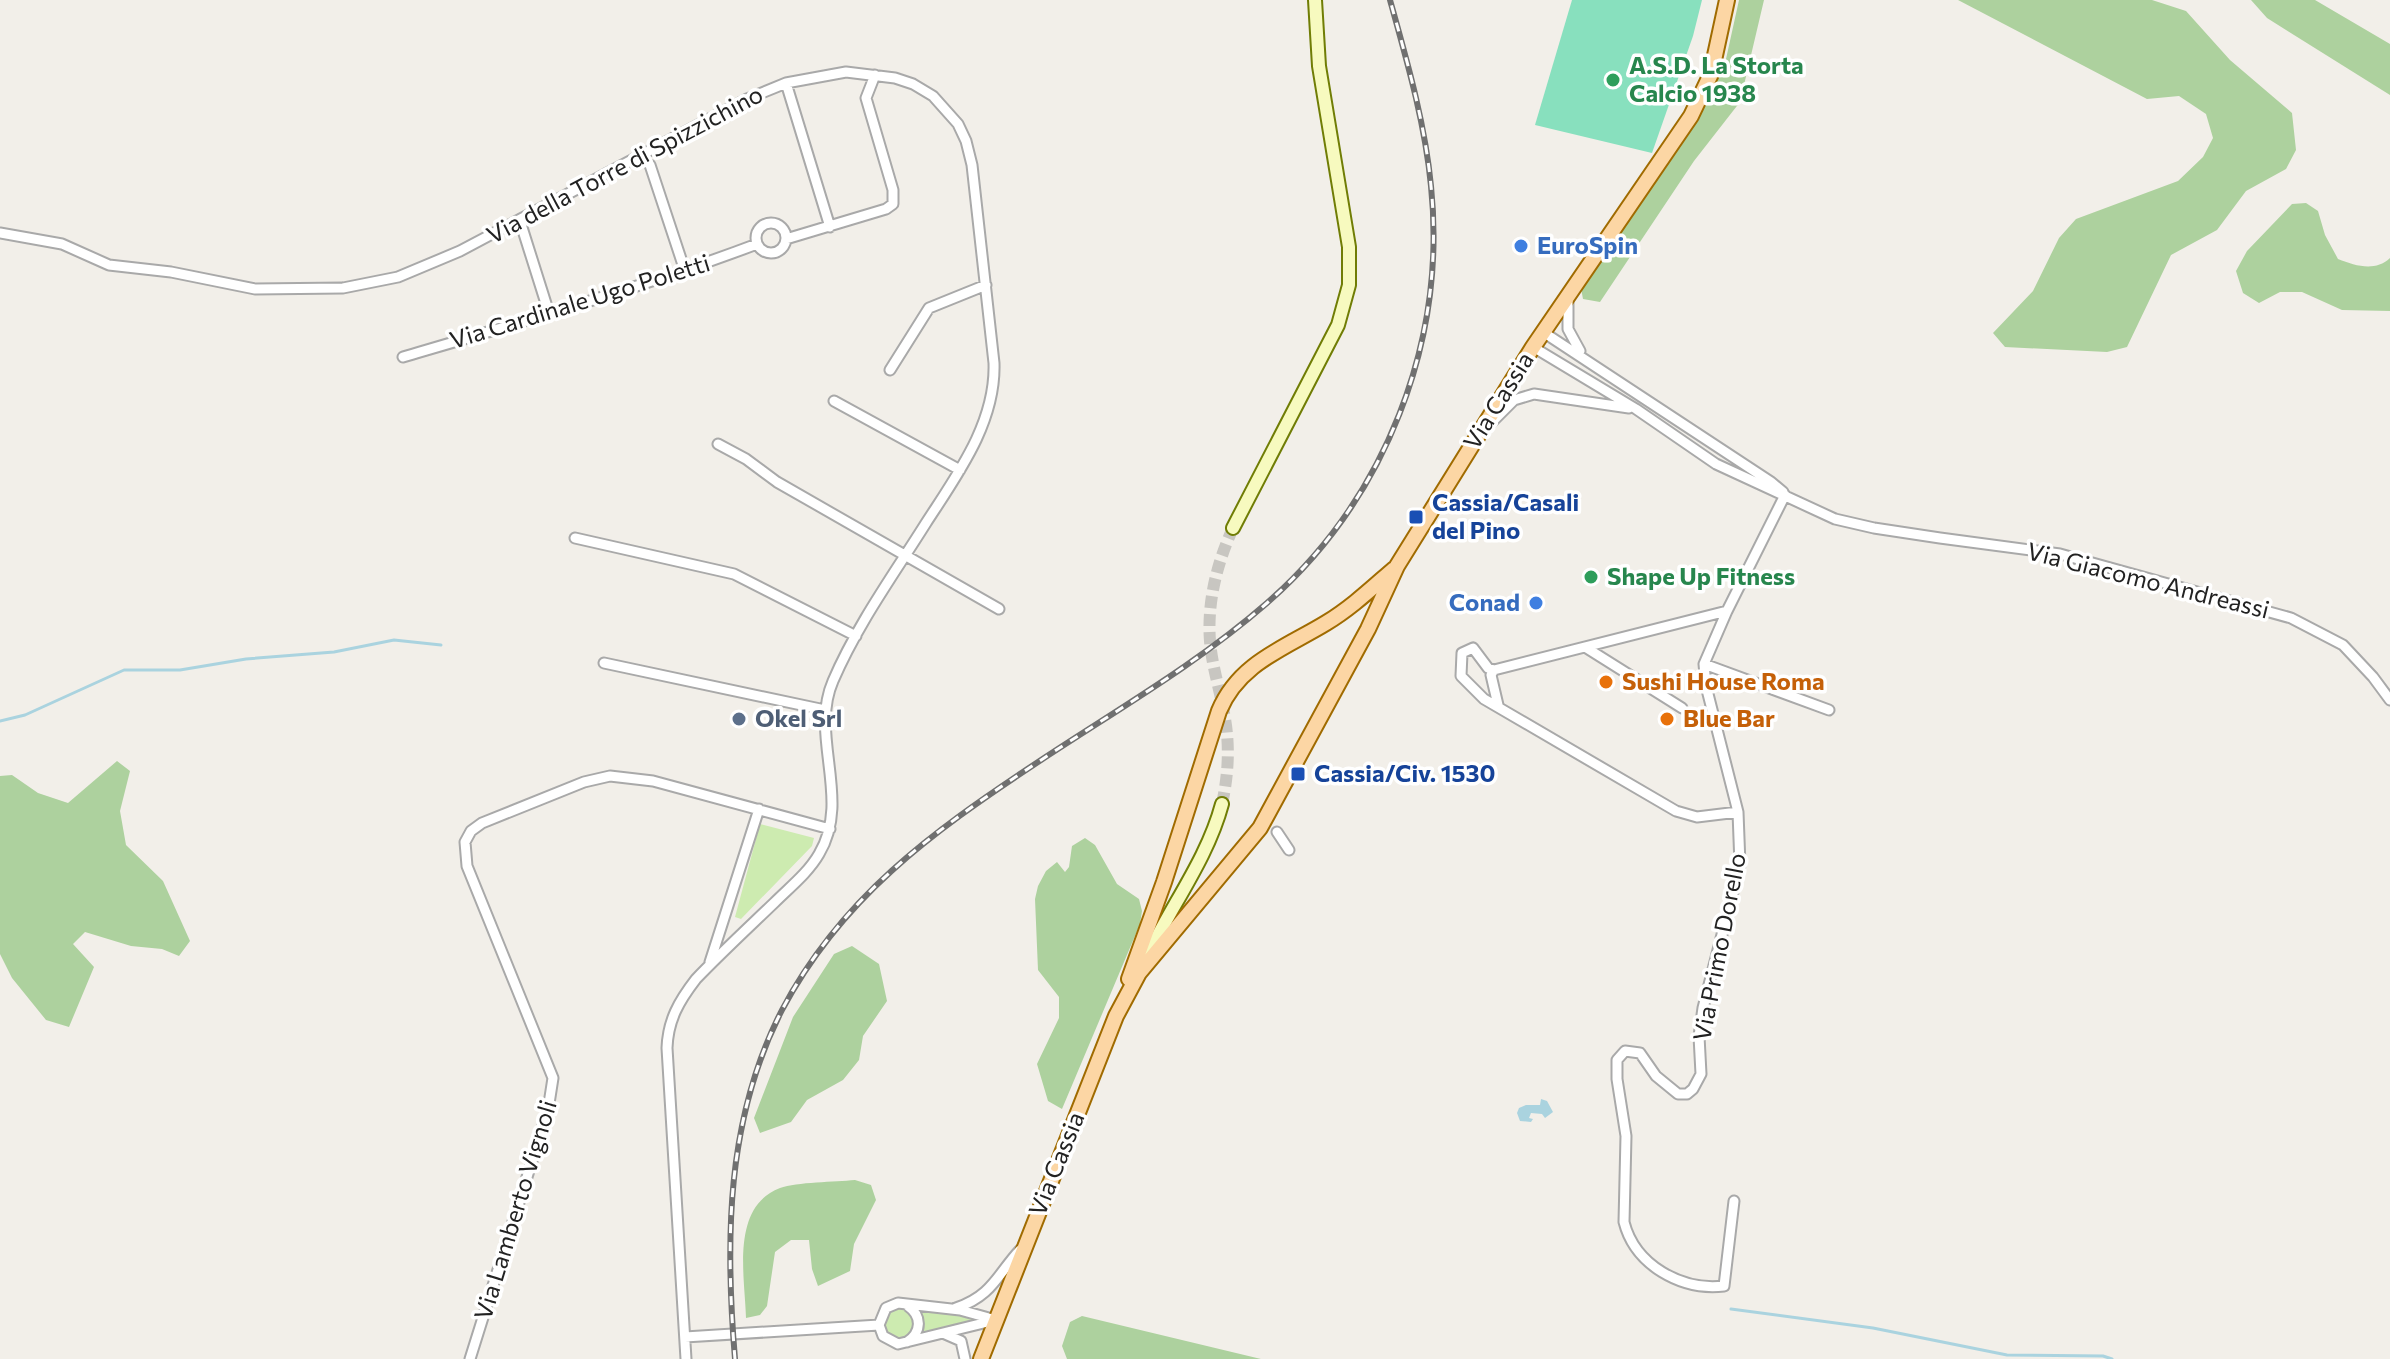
<svg xmlns="http://www.w3.org/2000/svg" width="2390" height="1359" viewBox="0 0 2390 1359" font-family="Commissioner,sans-serif">
<rect width="100%" height="100%" fill="#f2efe9"/>
<path fill="#cdebb0" d="M 760,824 L 814,838 L 812,846 L 741,919 L 735,917 Z
M884 1323a15 15 0 1 1 30 0a15 15 0 1 1-30 0Z
M 918,1310 L 974,1316 L 976,1319 L 924,1332 Z"/>
<path fill="#add19e" d="M 1739,0 L 1764,0 L 1740,102 L 1694,161 L 1600,302 L 1583,299 L 1580,283 L 1712,87 L 1726,59 Z
M 1958,0 L 2152,0 L 2186,11 L 2230,60 L 2292,113 L 2296,150 L 2286,169 L 2246,191 L 2217,230 L 2171,255 L 2127,347 L 2107,352 L 2005,347 L 1993,333 L 2033,291 L 2059,238 L 2076,219 L 2178,181 L 2203,157 L 2213,138 L 2206,114 L 2179,96 L 2147,99 Z
M 2251,0 L 2315,0 L 2390,44 L 2390,95 L 2267,18 Z
M 2306,203 L 2318,211 L 2325,235 L 2338,259 C 2356,266 2375,272 2390,258 L 2390,311 L 2342,310 L 2302,292 L 2280,292 L 2259,303 L 2243,293 L 2236,271 L 2247,251 L 2292,204 Z
M 117,761 L 130,771 L 120,811 L 126,845 L 163,881 L 190,941 L 179,956 L 162,949 L 131,946 L 85,932 L 73,944 L 94,967 L 69,1027 L 46,1020 L 12,978 L 0,954 L 0,776 L 12,775 L 38,793 L 68,803 Z
M 1085,838 L 1095,845 L 1117,884 L 1139,899 L 1142,911 L 1140,924 L 1062,1109 L 1048,1101 L 1037,1064 L 1059,1018 L 1059,997 L 1038,970 L 1035,899 L 1038,886 L 1046,871 L 1057,862 L 1065,872 L 1069,867 L 1072,846 Z
M 852,946 L 879,964 L 887,1001 L 863,1036 L 859,1060 L 843,1080 L 807,1100 L 791,1122 L 760,1133 L 754,1118 L 793,1017 L 834,954 Z
M 855,1180 L 871,1185 L 876,1200 L 854,1244 L 850,1271 L 818,1286 L 812,1269 L 809,1240 L 791,1240 L 775,1252 L 767,1306 L 760,1315 L 746,1318 C 745,1277 730,1207 780,1188 C 797,1182 835,1182 855,1180 Z
M 1082,1316 L 1261,1359 L 1067,1359 L 1062,1346 L 1070,1322 Z"/>
<path fill="#88e0be" d="M 1572,0 L 1702,0 L 1693,36 L 1652,153 L 1535,125 Z"/>
<path fill="#aad3df" d="M 1541,1099 L 1547,1101 L 1553,1112 L 1545,1118 L 1542,1114 L 1531,1113 L 1529,1118 L 1533,1119 L 1531,1122 L 1520,1121 L 1517,1113 L 1519,1108 L 1526,1105 L 1540,1105 Z"/>
<g fill="none" stroke-linecap="round" stroke-linejoin="round">
<path stroke="#aad3df" stroke-width="3" d="M 0,721 L 25,715 L 124,670 L 180,670 L 246,659 L 334,652 L 394,640 L 441,645
M 1731,1309 L 1873,1328 L 2007,1355 L 2103,1356 L 2112,1359"/>
<path stroke="#c8c6c1" stroke-width="12" stroke-dasharray="12 6" stroke-linecap="butt" d="M 1222,804 C 1228,776 1230,748 1225,719 C 1221,693 1212,667 1210,641 C 1207,602 1217,563 1233,528"/>
<g stroke="#a9a9a9" stroke-width="13">
<path id="street" d="M 786,83 L 830,227
M 650,165 L 685,271
M 520,221 L 549,313
M756 238a15 15 0 1 1 30 0a15 15 0 1 1-30 0Z
M 0,233 L 62,244 L 109,265 L 171,272 L 255,289 L 343,288 L 398,277 L 460,251 L 747,99 L 786,83 L 846,72 L 895,78 L 913,84 L 933,96 L 958,124 L 966,141 L 972,165 L 994,363 C 996,423 957,475 926,523 C 894,574 857,625 833,681 C 809,736 852,799 819,854 C 808,873 790,887 774,903 C 748,928 721,953 696,979 C 679,1001 668,1020 667,1048 L 686,1359
M 786,239 L 886,209 L 893,204 L 893,190 L 866,98 L 875,75
M 1568,298 L 1568,329 L 1580,351
M 1543,332 L 1771,482 L 1783,492
M 1533,347 L 1636,409 L 1716,464 L 1835,519 L 1874,528 L 1940,538 L 2060,554 L 2291,618 L 2343,645 L 2373,677 L 2390,700
M 403,357 C 522,322 640,288 757,244
M 890,370 L 929,308 L 986,285
M 834,401 L 960,470
M 1491,423 L 1514,400 L 1534,394 L 1629,408
M 718,444 L 746,459 L 777,482 L 999,609
M 575,538 L 734,574 L 856,636
M 1585,647 L 1682,708
M 604,663 L 825,710
M 1704,664 L 1829,710
M 1494,670 L 1488,668 L 1473,648 L 1462,653 L 1461,676 L 1484,699 L 1676,811 L 1697,817 L 1738,812
M 1494,670 L 1727,611
M 1494,670 L 1491,675 L 1498,705
M 1277,832 L 1289,850
M 710,962 L 759,809
M 1734,1201 L 1724,1286 C 1681,1291 1635,1265 1624,1222 L 1626,1136 L 1617,1079 L 1617,1060 L 1625,1051 L 1640,1053 L 1656,1076 L 1678,1094 L 1687,1094 L 1693,1089 L 1701,1074 L 1699,1036 L 1703,1008 L 1740,865 L 1738,812 L 1706,686 L 1704,664 L 1727,611 L 1785,495
M 898,1303 L 960,1310 L 996,1320 L 898,1344 L 883,1336 L 879,1325 L 886,1308 Z
M 956,1308 C 992,1296 997,1275 1020,1250
M 945,1334 L 961,1341 L 965,1359
M 685,1337 L 879,1325
M 907,1342 C 922,1332 922,1316 908,1306
M 470,1359 L 548,1110 L 553,1078 L 467,866 L 465,842 L 471,831 L 482,823 L 584,782 L 610,776 L 653,781 L 830,829"/>
</g>
<g stroke="#707d05" stroke-width="16">
<path id="secondary" d="M 1233,528 L 1338,325 L 1349,285 L 1349,247 L 1319,66 L 1315,0
M 1146,959 C 1170,907 1207,860 1222,804"/>
</g>
<g stroke="#a06b00" stroke-width="18">
<path id="primary" d="M 1129,979 L 1164,882 L 1219,711 C 1239,663 1285,648 1326,623 C 1351,608 1372,588 1394,569
M 981,1359 L 1116,1016 L 1139,973 L 1260,828 L 1368,629 L 1397,566 L 1533,347 L 1691,116 L 1711,74 L 1727,0"/>
</g>
<use href="#street" stroke="#fff" stroke-width="9"/>
<use href="#secondary" stroke="#f7fabf" stroke-width="12"/>
<use href="#primary" stroke="#fcd6a4" stroke-width="14"/>
<g stroke="#707070" stroke-width="6">
<path id="rail" d="M 735,1359 C 725,1240 726,1119 782,1010 C 841,898 932,832 1035,764 C 1113,712 1196,665 1267,603 C 1385,500 1447,342 1431,186 C 1425,123 1407,61 1390,0"/>
</g>
<use href="#rail" stroke="#fff" stroke-width="3" stroke-dasharray="9" stroke-linecap="butt"/>
</g>
<g fill="#2e9e5b" stroke="#fff" stroke-width="3">
<circle cx="1613" cy="80" r="8"/>
<circle cx="1591" cy="577" r="8"/>
</g>
<g fill="#3f7fe0" stroke="#fff" stroke-width="3">
<circle cx="1521" cy="246" r="8"/>
<circle cx="1536" cy="603" r="8"/>
</g>
<g fill="#1a4fb4" stroke="#fff" stroke-width="3">
<rect x="1408" y="509" width="16" height="16" rx="4"/>
<rect x="1290" y="766" width="16" height="16" rx="4"/>
</g>
<g fill="#e8710a" stroke="#fff" stroke-width="3">
<circle cx="1606" cy="682" r="8"/>
<circle cx="1667" cy="719" r="8"/>
</g>
<circle fill="#5c6f8a" stroke="#fff" stroke-width="3" cx="739" cy="719" r="8"/>
<g text-anchor="middle" stroke-width="7" stroke-linejoin="round" paint-order="stroke">
<g font-size="24" font-weight="bold" fill="#27864d" stroke="#fff" text-anchor="start">
<text x="1629" y="74">A.S.D. La Storta<tspan x="1629" dy="28">Calcio 1938</tspan></text>
<text x="1607" y="585">Shape Up Fitness</text>
</g>
<g font-size="24" fill="#222" stroke="#fff">
<text transform="translate(625 165) rotate(-28)" y="8">Via della Torre di Spizzichino</text>
<text transform="translate(580 302) rotate(-17)" y="8">Via Cardinale Ugo Poletti</text>
<text transform="translate(1499 401) rotate(-58)" y="8">Via Cassia</text>
<text transform="translate(2148 581) rotate(14)" y="8">Via Giacomo Andreassi</text>
<text transform="translate(1720 947) rotate(-79)" y="8">Via Primo Dorello</text>
<text transform="translate(1057 1164) rotate(-68)" y="8">Via Cassia</text>
<text transform="translate(516 1210) rotate(-73)" y="8">Via Lamberto Vignoli</text>
</g>
<g font-size="24" font-weight="bold" fill="#366cbe" stroke="#fff" text-anchor="start">
<text x="1537" y="254">EuroSpin</text>
<text x="1520" y="611" text-anchor="end">Conad</text>
</g>
<g font-size="24" font-weight="bold" fill="#164399" stroke="#fff" text-anchor="start">
<text x="1432" y="511">Cassia/Casali<tspan x="1432" dy="28">del Pino</tspan></text>
<text x="1314" y="782">Cassia/Civ. 1530</text>
</g>
<g font-size="24" font-weight="bold" fill="#c56008" stroke="#fff" text-anchor="start">
<text x="1622" y="690">Sushi House Roma</text>
<text x="1683" y="727">Blue Bar</text>
</g>
<g font-size="24" font-weight="bold" fill="#4e5e75" stroke="#fff" text-anchor="start">
<text x="755" y="727">Okel Srl</text>
</g>
</g>
</svg>
